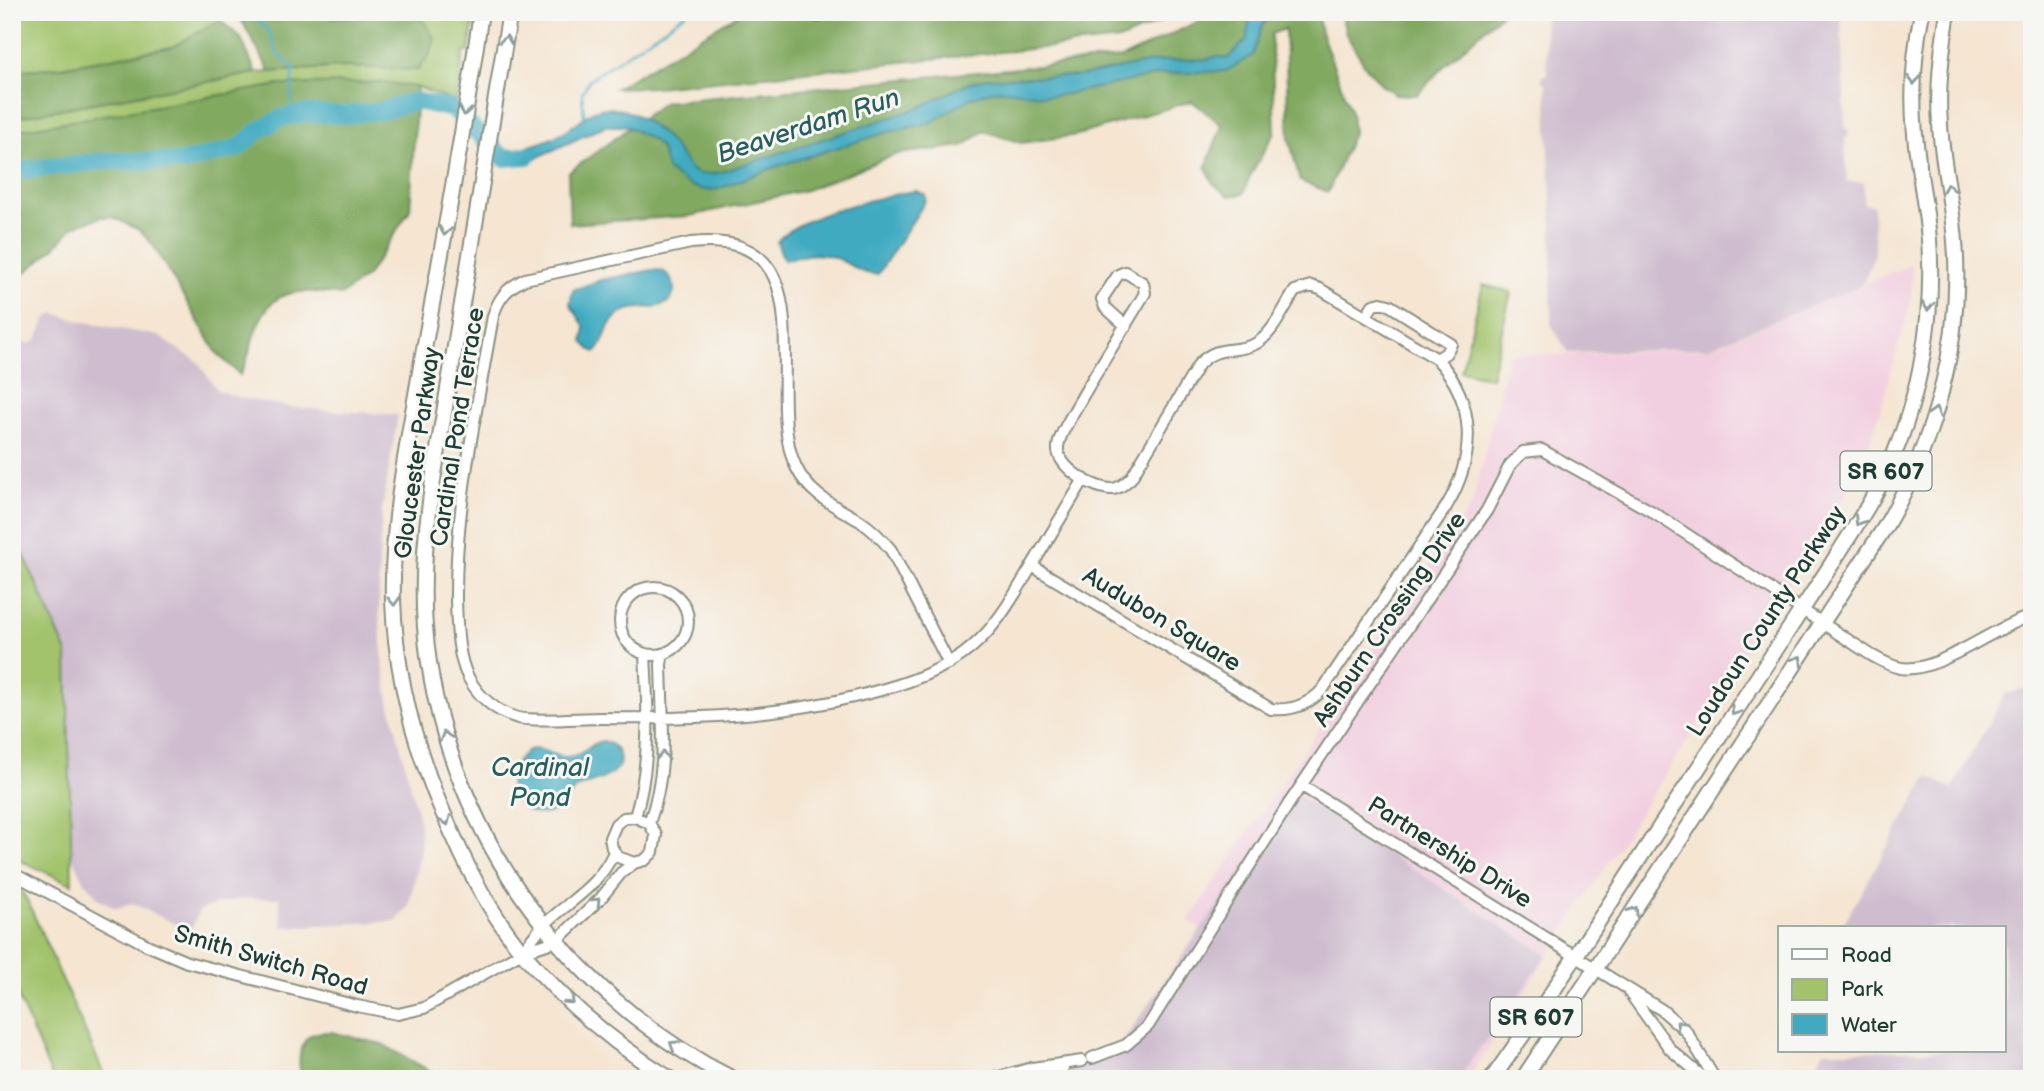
<svg xmlns="http://www.w3.org/2000/svg" width="2044" height="1091" viewBox="0 0 2044 1091" font-family="'Balsamiq Sans',sans-serif">
<rect width="100%" height="100%" fill="#f6f6f2"/>
<filter id="ink" filterUnits="userSpaceOnUse"><feTurbulence type="fractalNoise" baseFrequency=".0143" numOctaves="2"/><feDisplacementMap in="SourceGraphic" scale="14" xChannelSelector="R" yChannelSelector="G"/><feConvolveMatrix kernelMatrix="1 2 1 2 8 2 1 2 1" color-interpolation-filters="sRGB"/></filter>
<filter id="wash" filterUnits="userSpaceOnUse"><feTurbulence type="fractalNoise" baseFrequency=".00686" numOctaves="4" result="noise"/><feDisplacementMap in="SourceGraphic" scale="28" xChannelSelector="R" yChannelSelector="G"/><feGaussianBlur stdDeviation="1.57" result="paint"/><feColorMatrix in="noise" values="0 0 0 0 0 0 0 0 0 0 0 0 0 0 0 0 0 1.4 0 .05"/><feComposite in="paint" operator="in"/></filter>
<g filter="url(#wash)">
<rect width="100%" height="100%" fill="#f5e5d1"/>
<path fill="#f2cfe0" d="M 1912,264 L 1911,301 L 1878,418 L 1866,455 L 1843,500 L 1468,1079 L 1018,1079 L 1104,1055 L 1125,1047 L 1204,931 L 1188,921 L 1472,504 L 1509,354 L 1561,355 L 1709,349 Z"/>
<path fill="#cfbdcf" d="M 1544,12 L 1832,12 L 1832,19 L 1841,18 L 1845,128 L 1848,129 L 1848,138 L 1845,138 L 1847,182 L 1864,182 L 1864,204 L 1873,205 L 1875,254 L 1862,285 L 1708,348 L 1568,353 L 1551,324 L 1552,223 L 1546,83 L 1542,81 L 1542,77 L 1547,74 Z
M 54,313 L 80,321 L 158,336 L 198,362 L 217,390 L 241,398 L 294,408 L 398,415 L 382,510 L 379,560 L 379,609 L 383,664 L 389,701 L 420,824 L 421,850 L 409,905 L 397,921 L 282,927 L 279,898 L 242,899 L 217,904 L 200,910 L 190,931 L 132,903 L 116,908 L 99,899 L 83,879 L 72,856 L 67,653 L 12,528 L 12,341 L 31,344 L 37,339 L 46,319 Z
M 2032,687 L 2032,1079 L 1809,1079 L 1824,1051 L 2004,1051 L 2004,928 L 1841,928 L 1928,776 L 1952,789 L 2005,694 Z
M 1295,794 L 1547,955 L 1458,1079 L 1025,1079 L 1112,1057 Z"/>
<path fill="#a2c36c" stroke="#608050" stroke-width="2" d="M 12,12 L 219,12 L 220,20 L 172,47 L 61,67 L 12,71 Z
M 320,12 L 475,12 L 469,52 L 464,52 L 456,102 L 417,87 L 280,85 L 12,131 L 12,118 L 256,73 L 344,67 L 411,13 L 333,17 Z
M 1483,285 L 1511,292 L 1491,378 L 1461,371 Z
M 12,528 L 67,653 L 72,884 L 12,857 Z
M 12,883 L 17,884 L 28,902 L 106,1079 L 53,1079 L 12,983 Z"/>
<path fill="#81a960" stroke="#50734a" stroke-width="2" d="M 237,12 L 320,12 L 333,17 L 411,13 L 424,21 L 435,39 L 430,54 L 418,70 L 344,67 L 270,72 Z
M 742,12 L 801,12 L 817,18 L 842,12 L 1182,12 L 1119,40 L 656,87 L 616,88 Z
M 1218,12 L 1317,12 L 1321,32 L 1351,112 L 1353,133 L 1328,192 L 1300,181 L 1289,138 L 1285,29 L 1271,34 L 1275,132 L 1250,176 L 1243,194 L 1228,196 L 1213,183 L 1206,167 L 1222,125 L 1192,101 L 1077,135 L 1021,143 L 984,131 L 963,146 L 897,154 L 806,190 L 690,216 L 570,224 L 568,173 L 664,102 L 1122,58 Z
M 1341,12 L 1503,12 L 1440,70 L 1417,95 L 1395,94 L 1383,86 L 1366,67 L 1346,34 Z
M 220,20 L 241,38 L 256,73 L 12,118 L 12,71 L 61,67 L 172,47 Z
M 379,82 L 417,87 L 410,210 L 367,276 L 341,295 C 293,289 270,286 253,338 C 249,352 247,363 240,375 L 217,353 L 153,245 L 139,230 L 113,217 L 101,217 L 74,226 L 54,248 L 12,284 L 12,131 L 280,85 Z
M 331,1032 L 382,1044 L 444,1079 L 303,1079 C 297,1065 298,1040 314,1034 C 319,1032 326,1032 331,1032 Z"/>
<path fill="#41aac1" stroke="#30747a" stroke-width="2" d="M 1250,12 L 1274,12 L 1262,26 L 1253,55 L 1226,71 L 1163,74 L 1067,94 L 1049,96 L 1005,90 L 991,91 L 971,98 L 930,123 L 888,132 L 778,166 L 718,189 L 705,190 L 691,186 L 678,178 L 667,169 L 661,149 L 653,140 L 626,126 L 605,126 L 536,158 L 505,164 L 504,158 L 509,150 C 530,147 552,140 570,128 C 587,116 594,105 618,109 C 638,112 663,132 675,148 C 681,155 685,164 692,170 C 699,176 709,174 718,173 L 919,108 L 966,84 L 987,78 L 1080,76 L 1156,61 L 1209,59 L 1217,56 L 1227,59 L 1247,39 Z
M 917,191 L 925,195 L 926,198 L 923,205 L 878,274 C 859,276 847,260 830,256 C 814,252 799,256 784,260 L 777,242 C 793,217 887,194 917,191 Z
M 652,270 C 658,270 663,270 667,274 C 671,278 674,284 674,289 C 673,313 642,305 628,310 C 624,311 617,316 614,319 C 605,328 605,344 596,352 L 591,350 L 583,342 L 585,327 L 570,304 L 573,290 L 601,280 Z
M 603,741 C 610,743 617,747 619,755 C 626,778 588,781 576,789 C 569,794 565,804 557,809 C 539,821 514,808 511,788 C 508,771 516,761 528,750 C 543,746 552,757 567,757 C 583,757 589,743 603,741 Z"/>
<g fill="none" stroke-linecap="round" stroke-linejoin="round">
<path stroke="#41aac1" stroke-width="2.5" d="M 250,12 L 270,33 L 277,53 L 294,69 L 291,95 L 294,116
M 584,116 L 582,93 L 589,80 L 688,12"/>
<path stroke="#41aac1" stroke-width="18" d="M 12,171 L 107,161 L 184,162 L 238,148 L 258,131 L 281,118 L 305,113 L 344,115 L 380,111 L 416,101 L 453,109 L 504,158 L 527,156"/>
</g>
</g>
<g filter="url(#ink)">
<g fill="none" stroke-linecap="round" stroke-linejoin="round">
<g stroke="#8a9182" stroke-width="14">
<path id="minor" d="M 1126,326 L 1105,307 L 1102,299 L 1118,275 L 1125,272 L 1143,283 L 1145,293 C 1121,333 1096,372 1073,413 C 1068,423 1059,435 1058,447 C 1056,467 1094,490 1113,489 C 1121,488 1125,483 1131,478 L 1199,364 C 1218,344 1234,354 1255,344 C 1273,335 1284,307 1295,291 L 1311,286 L 1320,289 L 1437,359 L 1446,353 L 1451,344 L 1389,305 L 1381,303 L 1373,305 L 1366,316
M 1032,566 L 1271,709 C 1292,711 1310,704 1323,689 L 1446,507 C 1476,457 1477,403 1437,359
M620 621a34 34 0 1 1 68 0a34 34 0 1 1-68 0Z
M 949,664 L 891,550 C 882,539 872,529 860,521 C 835,506 809,495 796,467 C 760,393 835,227 691,243 L 525,279 C 507,288 499,297 493,316 C 477,410 455,505 456,601 C 457,625 457,655 468,677 C 479,697 496,712 518,718 C 536,722 580,718 601,718 C 688,719 769,717 854,697 C 891,688 930,677 962,655 C 993,633 1010,602 1030,569 C 1048,539 1066,509 1084,479
M 1302,786 L 1662,1010 L 1686,1031 L 1715,1079
M 635,817 C 651,764 648,709 645,654
M 649,823 C 669,770 662,718 661,664 L 663,654
M 12,873 L 147,945 L 187,962 L 357,1006 L 398,1014 L 424,1008 L 522,952 L 556,941 L 601,898 L 621,873 L 634,863 L 645,860 L 653,852 L 656,835 L 649,823 L 635,817 L 624,818 L 616,824 L 610,838 L 612,848 L 618,857 L 634,863
M 522,952 C 529,943 535,934 543,926 C 568,901 598,888 614,852
M 1629,992 L 1670,1049 L 1705,1079
M 1092,1058 L 1126,1045 L 1148,1026 L 1290,802 L 1487,510 L 1510,465 L 1523,452 L 1542,450 L 1651,511 L 1871,655 C 1880,660 1890,666 1901,668 C 1938,674 1994,626 2032,616
M 992,1079 L 1032,1068 L 1082,1061
M 1032,1079 L 1063,1068"/>
</g>
<g stroke="#8a9182" stroke-width="18">
<path id="major" d="M 481,12 C 464,133 441,252 420,372 C 407,447 391,523 393,600 C 396,684 418,761 454,837 C 472,878 494,918 523,953 C 564,1002 616,1045 670,1079
M 510,12 L 434,474 C 426,525 421,576 425,627 C 440,819 561,994 733,1079
M 1492,1079 L 1543,1006 L 1831,565 C 1848,538 1866,511 1881,483 C 1918,409 1935,322 1929,240 C 1926,204 1918,170 1915,134 C 1911,93 1914,52 1922,12
M 1523,1079 L 1885,527 C 1935,442 1963,340 1955,241 C 1952,202 1942,163 1940,124 C 1937,87 1942,49 1948,12"/>
</g>
<use href="#minor" stroke="#fff" stroke-width="10"/>
<use href="#major" stroke="#fff" stroke-width="14"/>
</g>
<defs><path id="oneway-chevron" d="M-2-3.5L2.5 0L-2 3.5" fill="none" stroke-width="1.6" stroke-linecap="round" stroke-linejoin="round" transform="scale(1.75)"/></defs>
<g stroke="#8f9e9a">
<use href="#oneway-chevron" transform="translate(506 40) rotate(-82)"/>
<use href="#oneway-chevron" transform="translate(1914 80) rotate(93)"/>
<use href="#oneway-chevron" transform="translate(465 111) rotate(100)"/>
<use href="#oneway-chevron" transform="translate(1948 188) rotate(-98)"/>
<use href="#oneway-chevron" transform="translate(445 231) rotate(100)"/>
<use href="#oneway-chevron" transform="translate(1928 306) rotate(94)"/>
<use href="#oneway-chevron" transform="translate(1935 412) rotate(-75)"/>
<use href="#oneway-chevron" transform="translate(1859 521) rotate(121)"/>
<use href="#oneway-chevron" transform="translate(394 601) rotate(88)"/>
<use href="#oneway-chevron" transform="translate(1798 660) rotate(-57)"/>
<use href="#oneway-chevron" transform="translate(1735 711) rotate(124)"/>
<use href="#oneway-chevron" transform="translate(445 736) rotate(-108)"/>
<use href="#oneway-chevron" transform="translate(663 756) rotate(-87)"/>
<use href="#oneway-chevron" transform="translate(446 821) rotate(66)"/>
<use href="#oneway-chevron" transform="translate(596 902) rotate(-46)"/>
<use href="#oneway-chevron" transform="translate(1634 911) rotate(-57)"/>
<use href="#oneway-chevron" transform="translate(570 1000) rotate(43)"/>
<use href="#oneway-chevron" transform="translate(1680 1025) rotate(-134)"/>
<use href="#oneway-chevron" transform="translate(674 1045) rotate(-147)"/>
</g>
</g>
<g text-anchor="middle" stroke-width="6" stroke-linejoin="round" paint-order="stroke">
<g fill="#f6f6f2" stroke="#60746d" stroke-width="2">
<rect x="1840.5" y="451.5" width="91" height="39" rx="5"/>
<rect x="1490.5" y="997.5" width="91" height="39" rx="5"/>
</g>
<g font-size="23" font-weight="bold" fill="#1f3d34">
<text x="1886" y="479">SR 607</text>
<text x="1536" y="1025">SR 607</text>
</g>
<g font-size="24" fill="#1f3d34" stroke="#f6f6f2">
<text transform="translate(457 427) rotate(-81)" y="8">Cardinal Pond Terrace</text>
<text transform="translate(417 453) rotate(-82)" y="8">Gloucester Parkway</text>
<text transform="translate(1162 619) rotate(31)" y="8">Audubon Square</text>
<text transform="translate(1389 619) rotate(-56)" y="8">Ashburn Crossing Drive</text>
<text transform="translate(1766 621) rotate(-57)" y="8">Loudoun County Parkway</text>
<text transform="translate(1450 852) rotate(32)" y="8">Partnership Drive</text>
<text transform="translate(271 960) rotate(16)" y="8">Smith Switch Road</text>
</g>
<g font-size="26" font-style="italic" fill="#295e5e" stroke="#f6f6f2">
<text transform="translate(808 125) rotate(-18)" y="9">Beaverdam Run</text>
<text x="540" y="776">Cardinal<tspan x="540" dy="30">Pond</tspan></text>
</g>
</g>
<rect width="2044" height="1091" fill="none" stroke="#f6f6f2" stroke-width="42"/>
<rect x="1778" y="926" width="228" height="126" fill="#f6f6f2" stroke="#a0aca6" stroke-width="2"/>
<rect x="1792" y="949" width="35" height="10" fill="#ffffff" stroke="#a0aca6" stroke-width="2"/>
<text x="1841" y="962" font-size="21" fill="#1f3d34">Road</text>
<rect x="1792" y="979" width="35" height="21" fill="#a2c36c" stroke="#a0aca6" stroke-width="2"/>
<text x="1841" y="996" font-size="21" fill="#1f3d34">Park</text>
<rect x="1792" y="1014" width="35" height="21" fill="#41aac1" stroke="#a0aca6" stroke-width="2"/>
<text x="1841" y="1032" font-size="21" fill="#1f3d34">Water</text>
</svg>
